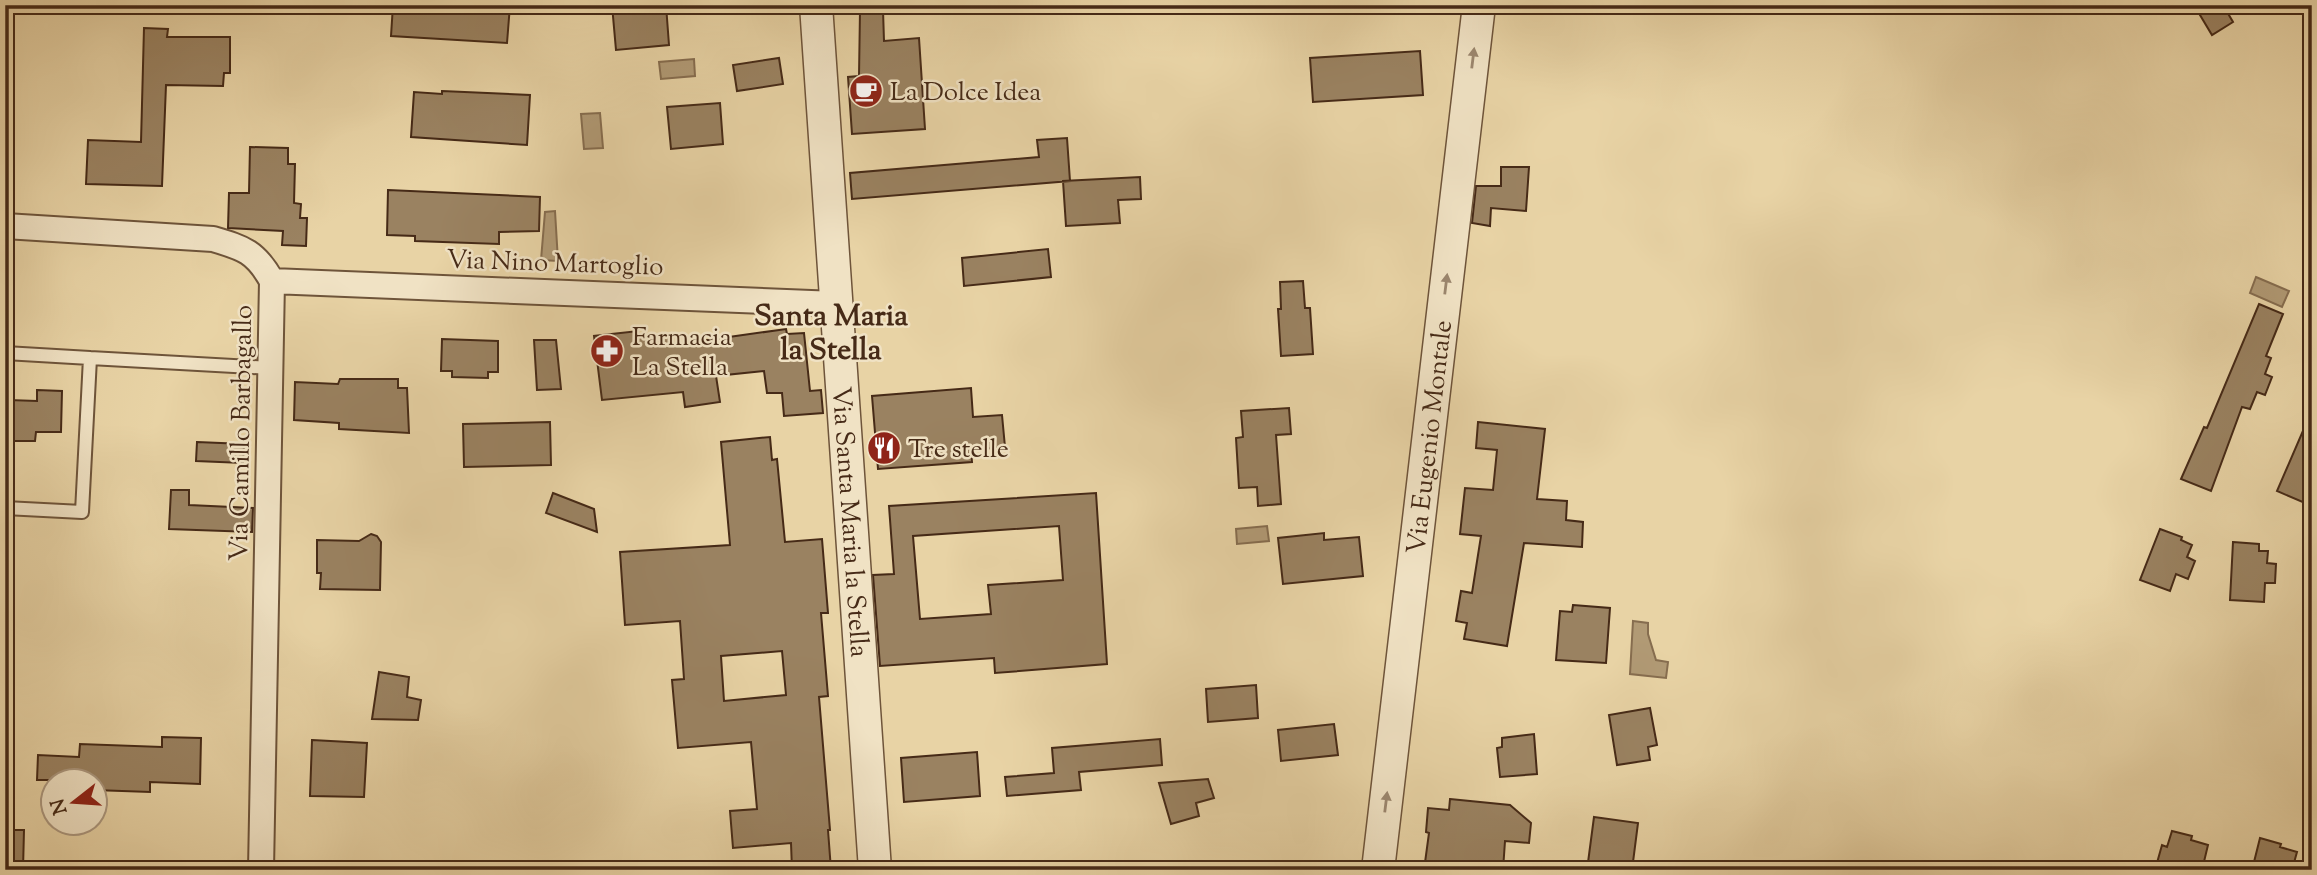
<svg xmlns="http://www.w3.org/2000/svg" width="2317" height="875" viewBox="0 0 2317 875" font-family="'Sorts Mill Goudy',serif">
<rect width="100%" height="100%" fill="#e8d3a5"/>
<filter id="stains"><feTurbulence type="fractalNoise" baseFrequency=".00286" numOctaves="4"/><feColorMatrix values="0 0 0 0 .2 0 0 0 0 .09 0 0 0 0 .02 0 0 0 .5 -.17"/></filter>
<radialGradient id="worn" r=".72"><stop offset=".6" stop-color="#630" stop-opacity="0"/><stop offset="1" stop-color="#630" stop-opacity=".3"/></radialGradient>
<path fill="#b19a75" stroke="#866d4f" stroke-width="2" d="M 694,59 L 695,76 L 661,79 L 659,62 Z
M 600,113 L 603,148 L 584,149 L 581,114 Z
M 555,211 L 558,261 L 541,260 L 545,212 Z
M 2256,277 L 2289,291 L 2282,307 L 2250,293 Z
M 1267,526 L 1269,541 L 1237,544 L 1236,529 Z
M 1633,621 L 1648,623 L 1648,634 L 1656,660 L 1668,662 L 1666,678 L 1630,674 Z"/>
<path fill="#9a8261" stroke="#462a17" stroke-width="2" fill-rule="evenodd" d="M 393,5 L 510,5 L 507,43 L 391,36 Z
M 612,5 L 666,5 L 669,45 L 616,50 Z
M 2194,5 L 2223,5 L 2233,22 L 2212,35 Z
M 883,10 L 884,41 L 919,38 L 925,129 L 852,134 L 848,77 L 859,76 L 860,11 Z
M 144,28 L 168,29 L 167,37 L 230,37 L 230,73 L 224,73 L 223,86 L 166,85 L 162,186 L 86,184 L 88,140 L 141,142 Z
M 1420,51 L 1423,95 L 1313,102 L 1310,58 Z
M 779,58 L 783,84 L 737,91 L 733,65 Z
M 442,91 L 530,95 L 527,145 L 411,137 L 414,92 L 442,94 Z
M 720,103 L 723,144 L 671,149 L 667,107 Z
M 1067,138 L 1070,181 L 852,199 L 850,173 L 1039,157 L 1037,140 Z
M 250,147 L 288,148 L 288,164 L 295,164 L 294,203 L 301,204 L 300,218 L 307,218 L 306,246 L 282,245 L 283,231 L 228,228 L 229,193 L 249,193 Z
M 1501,167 L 1529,167 L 1526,211 L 1491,208 L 1490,226 L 1472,223 L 1476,186 L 1501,186 Z
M 1140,177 L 1141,199 L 1118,200 L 1120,223 L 1066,226 L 1063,181 Z
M 388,190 L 540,197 L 539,231 L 499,232 L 499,244 L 415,241 L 415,236 L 387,235 Z
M 1048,249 L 1051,277 L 964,286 L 962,258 Z
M 1303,281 L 1305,308 L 1310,308 L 1313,354 L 1281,356 L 1278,309 L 1281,309 L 1280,282 Z
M 2259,304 L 2283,314 L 2266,356 L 2271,358 L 2265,374 L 2272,377 L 2265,395 L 2257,392 L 2250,409 L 2242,407 L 2211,491 L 2181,479 L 2204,427 L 2207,428 Z
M 786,329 L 787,334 L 804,333 L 810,391 L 821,390 L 823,413 L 784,416 L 782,393 L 767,393 L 764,371 L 716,376 L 720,402 L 685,407 L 683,392 L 602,400 L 594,336 L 638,331 L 639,338 L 671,335 L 672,345 Z
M 442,339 L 498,341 L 498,372 L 488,372 L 488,378 L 452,377 L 452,371 L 441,371 Z
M 534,340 L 556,340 L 561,389 L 537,390 Z
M 340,379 L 398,379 L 398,388 L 407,388 L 409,433 L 339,429 L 339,423 L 294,420 L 295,382 L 338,384 Z
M 971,388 L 973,417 L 1002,415 L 1005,447 L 971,450 L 972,462 L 878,469 L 872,396 Z
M 37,390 L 62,391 L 61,432 L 36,432 L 35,441 L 5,441 L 5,410 L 9,411 L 9,400 L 37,401 Z
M 1289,408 L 1291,434 L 1276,435 L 1281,504 L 1258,506 L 1257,487 L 1239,488 L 1236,438 L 1243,437 L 1241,411 Z
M 2312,410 L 2312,506 L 2277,491 Z
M 550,422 L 551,465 L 464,467 L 463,424 Z
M 1478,422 L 1545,429 L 1537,499 L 1567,501 L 1566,520 L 1583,522 L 1582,547 L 1524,543 L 1507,646 L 1464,639 L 1467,623 L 1456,621 L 1461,591 L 1472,593 L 1481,536 L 1460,534 L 1465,488 L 1493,490 L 1497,450 L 1476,448 Z
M 770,437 L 772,460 L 777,459 L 785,542 L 822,539 L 828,613 L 821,613 L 828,696 L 819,697 L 830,830 L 828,830 L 831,870 L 792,870 L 791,843 L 733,848 L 730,811 L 757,809 L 751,742 L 678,748 L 672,680 L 684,679 L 680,621 L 625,625 L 620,552 L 730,545 L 721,442 ZM 782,651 L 786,695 L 724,701 L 721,656 Z
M 197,442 L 244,444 L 243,463 L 196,461 Z
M 171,490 L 189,490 L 189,505 L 253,508 L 252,532 L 169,529 Z
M 553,493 L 594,509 L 597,532 L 546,513 Z
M 1096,493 L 1107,664 L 995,673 L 994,658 L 880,666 L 873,575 L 894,574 L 889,506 ZM 1059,526 L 1063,580 L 988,585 L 991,614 L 920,619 L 913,536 Z
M 2160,529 L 2182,537 L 2181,540 L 2192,545 L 2187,557 L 2195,561 L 2188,579 L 2176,574 L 2170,591 L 2140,580 Z
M 1324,533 L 1324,540 L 1359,537 L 1363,576 L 1283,584 L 1278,538 Z
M 371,534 L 377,536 L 381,542 L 380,590 L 320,589 L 321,573 L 317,573 L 317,540 L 359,541 Z
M 2233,542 L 2259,544 L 2259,551 L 2268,551 L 2267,563 L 2276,564 L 2275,583 L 2265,583 L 2264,602 L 2230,600 Z
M 1573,605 L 1610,608 L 1606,663 L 1556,660 L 1560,611 L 1572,612 Z
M 379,672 L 409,677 L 407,697 L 421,700 L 418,720 L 372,719 Z
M 1256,685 L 1258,718 L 1208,722 L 1206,689 Z
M 1650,708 L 1657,745 L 1648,747 L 1650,760 L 1617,765 L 1609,715 Z
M 1334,724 L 1338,755 L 1281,761 L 1278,730 Z
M 1534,734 L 1537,774 L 1500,777 L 1497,748 L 1502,747 L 1502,738 Z
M 162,737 L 201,738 L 200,784 L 150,782 L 150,792 L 94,790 L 94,780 L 37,780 L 38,755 L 79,757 L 80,744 L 162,747 Z
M 1160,739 L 1162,765 L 1079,772 L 1081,790 L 1007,796 L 1005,777 L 1054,773 L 1052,748 Z
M 312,740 L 367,743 L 364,797 L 310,796 Z
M 977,752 L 980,796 L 904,802 L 901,758 Z
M 1208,779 L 1214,798 L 1196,803 L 1199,816 L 1171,824 L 1159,783 Z
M 1450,799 L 1510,805 L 1531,823 L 1529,843 L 1505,841 L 1503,870 L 1424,870 L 1429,833 L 1426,832 L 1428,808 L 1449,810 Z
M 1594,817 L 1638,823 L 1632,870 L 1587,870 Z
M 5,830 L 24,830 L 23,870 L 5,870 Z
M 2172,831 L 2192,836 L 2191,840 L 2208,845 L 2202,870 L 2155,870 L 2162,845 L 2167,847 Z
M 2260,838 L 2281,844 L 2280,847 L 2297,852 L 2292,870 L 2252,870 Z"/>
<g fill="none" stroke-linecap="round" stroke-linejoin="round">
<g stroke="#6e543a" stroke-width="16">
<path id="service" d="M 5,353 L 90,358 L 82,512 L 5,508
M 90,358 L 270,368"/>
</g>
<g stroke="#6e543a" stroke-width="28">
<path id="minor" d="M 5,226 L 213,239 C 244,248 256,252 272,281 L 261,870
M 272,281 L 836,304"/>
</g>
<g stroke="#6e543a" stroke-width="35">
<g id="tertiary">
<path id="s1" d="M 816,5 L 875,870"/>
<path id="s2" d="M 1378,870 L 1479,5"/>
</g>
</g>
<use href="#service" stroke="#f0e2c4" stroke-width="12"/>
<use href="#minor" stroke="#f0e2c4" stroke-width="24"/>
<use href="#tertiary" stroke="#f0e2c4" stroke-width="32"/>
</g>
<defs><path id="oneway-solid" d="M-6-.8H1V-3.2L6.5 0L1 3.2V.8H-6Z" transform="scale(1.75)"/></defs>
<g fill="#9b866e">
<use href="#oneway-solid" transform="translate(1473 58) rotate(-83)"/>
<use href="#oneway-solid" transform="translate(1446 284) rotate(-83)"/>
<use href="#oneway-solid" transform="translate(1386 802) rotate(-83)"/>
</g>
<defs>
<g id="cafe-disc" transform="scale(1.75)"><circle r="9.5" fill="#8f2418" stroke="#f0e2c4"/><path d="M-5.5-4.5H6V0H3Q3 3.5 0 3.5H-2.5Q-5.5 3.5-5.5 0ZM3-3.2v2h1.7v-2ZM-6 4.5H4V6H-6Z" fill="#fff"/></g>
<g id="pharmacy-disc" transform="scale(1.75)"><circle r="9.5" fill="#8f2418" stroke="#f0e2c4"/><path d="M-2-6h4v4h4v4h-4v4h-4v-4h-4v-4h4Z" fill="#fff"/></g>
<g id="restaurant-disc" transform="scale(1.75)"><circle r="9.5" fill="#8f2418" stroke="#f0e2c4"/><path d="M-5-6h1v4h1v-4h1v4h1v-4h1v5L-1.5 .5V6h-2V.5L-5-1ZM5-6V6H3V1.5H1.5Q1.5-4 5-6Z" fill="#fff"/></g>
</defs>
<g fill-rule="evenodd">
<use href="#cafe-disc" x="866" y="91"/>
<use href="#pharmacy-disc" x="607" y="351"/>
<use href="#restaurant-disc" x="884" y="448"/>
</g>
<g text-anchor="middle" stroke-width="5" stroke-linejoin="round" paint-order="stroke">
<g font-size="26" fill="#462a17" stroke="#f0e2c4" text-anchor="start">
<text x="890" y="100">La Dolce Idea</text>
<text x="632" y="345">Farmacia<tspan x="632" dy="30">La Stella</tspan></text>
<text x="908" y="457">Tre stelle</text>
</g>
<g font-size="26" fill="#462a17" stroke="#f0e2c4">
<text transform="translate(555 262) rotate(2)" y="9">Via Nino Martoglio</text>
<text transform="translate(240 433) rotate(-89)" y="9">Via Camillo Barbagallo</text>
<text dy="9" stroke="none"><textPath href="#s2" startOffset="436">Via Eugenio Montale</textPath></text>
<text dy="9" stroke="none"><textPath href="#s1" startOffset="518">Via Santa Maria la Stella</textPath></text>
</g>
<g font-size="30" font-weight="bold" fill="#462a17" stroke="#f0e2c4">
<text x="831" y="325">Santa Maria<tspan x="831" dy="34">la Stella</tspan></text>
</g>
</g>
<rect width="2317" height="875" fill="none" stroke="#e8d3a5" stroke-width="28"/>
<rect x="7" y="7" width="2303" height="861" fill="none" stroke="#462a17" stroke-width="3.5"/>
<rect x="14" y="14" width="2289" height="847" fill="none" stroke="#462a17" stroke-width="2"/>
<g transform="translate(74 802) rotate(253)"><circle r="33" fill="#f0e2c4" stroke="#ac987f" stroke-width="2"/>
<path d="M0-5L12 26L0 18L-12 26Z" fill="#8f2418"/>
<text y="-10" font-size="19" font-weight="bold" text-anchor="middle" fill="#462a17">N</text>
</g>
<rect width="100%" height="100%" filter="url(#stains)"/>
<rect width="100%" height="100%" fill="url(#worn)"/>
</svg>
